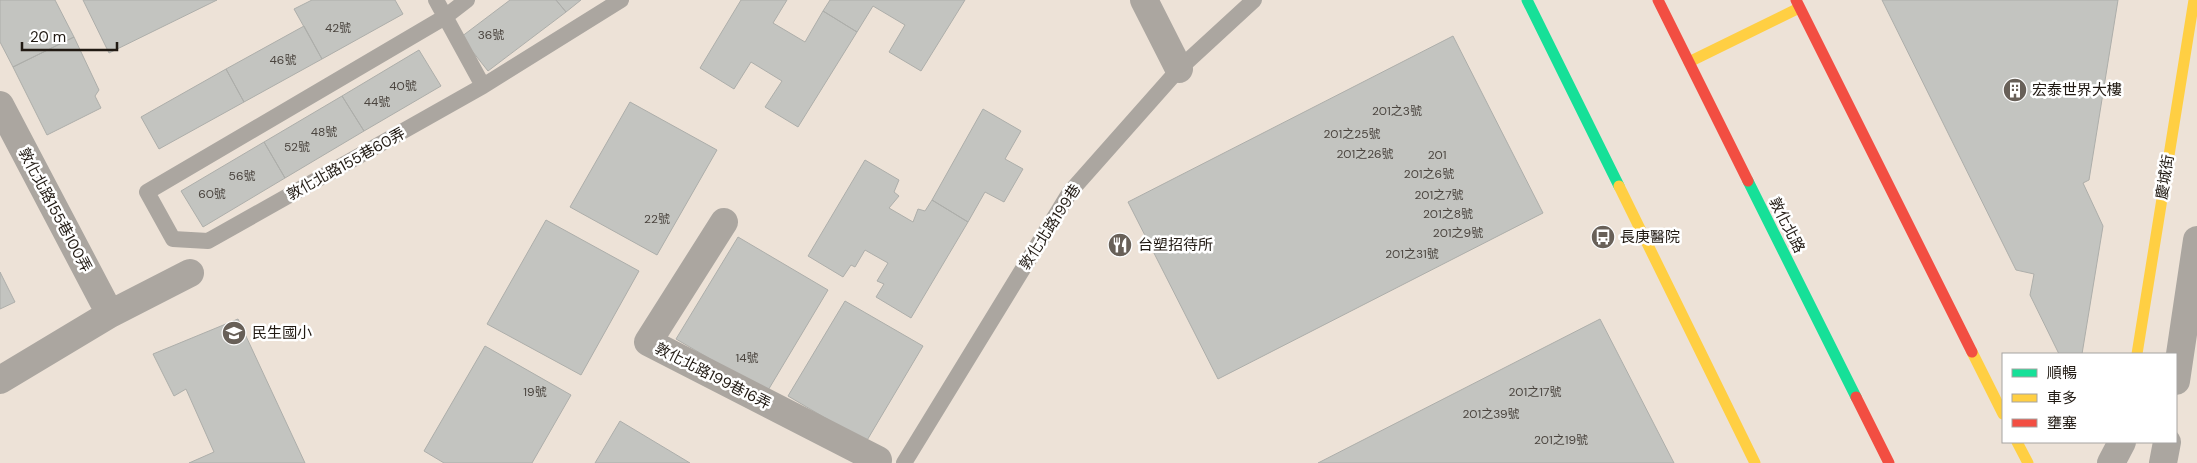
<svg xmlns="http://www.w3.org/2000/svg" width="2197" height="463" viewBox="0 0 2197 463" font-family="'DM Sans','Noto Sans TC',sans-serif">
<rect width="100%" height="100%" fill="#ede2d7"/>
<path fill="#c3c4c0" stroke="#adaeaa" d="M 0,0 L 55,0 L 74,37 L 13,67 L 0,42 Z
M 83,0 L 217,0 L 109,53 Z
M 312,0 L 395,0 L 403,14 L 322,59 L 294,9 Z
M 510,0 L 556,0 L 566,12 L 488,71 L 461,37 Z
M 556,0 L 581,0 L 566,12 Z
M 741,0 L 787,0 L 773,23 L 805,42 L 823,11 L 857,32 L 798,127 L 765,107 L 782,81 L 751,62 L 734,89 L 700,68 Z
M 830,0 L 965,0 L 921,71 L 889,52 L 905,25 L 873,6 L 857,32 L 823,11 Z
M 1882,0 L 2118,0 L 2089,180 L 2083,183 L 2103,226 L 2082,354 L 2059,354 L 2030,295 L 2034,274 L 2016,270 Z
M 304,26 L 322,59 L 244,102 L 226,69 Z
M 1453,36 L 1543,213 L 1218,379 L 1128,202 Z
M 74,37 L 99,90 L 95,96 L 101,108 L 47,135 L 13,67 Z
M 419,50 L 441,86 L 364,131 L 342,96 Z
M 226,69 L 244,102 L 159,149 L 141,117 Z
M 342,96 L 364,131 L 285,178 L 264,142 Z
M 630,102 L 717,150 L 657,255 L 570,207 Z
M 983,109 L 1021,131 L 1005,159 L 1023,169 L 1004,202 L 985,192 L 968,222 L 932,200 Z
M 264,142 L 285,178 L 203,227 L 181,191 Z
M 865,160 L 899,180 L 894,192 L 899,196 L 889,208 L 913,222 L 918,209 L 925,211 L 932,200 L 968,222 L 911,318 L 876,297 L 884,284 L 877,281 L 888,263 L 865,250 L 855,267 L 851,265 L 843,277 L 808,256 Z
M 546,220 L 639,271 L 581,375 L 487,324 Z
M 738,237 L 828,290 L 767,392 L 676,339 Z
M 0,272 L 15,302 L 0,309 Z
M 845,301 L 923,346 L 866,442 L 788,396 Z
M 238,319 L 305,463 L 189,463 L 214,452 L 186,389 L 174,396 L 153,354 Z
M 1600,319 L 1674,463 L 1318,463 Z
M 485,346 L 571,395 L 532,463 L 444,463 L 424,451 Z
M 620,421 L 690,463 L 595,463 Z"/>
<g fill="none" stroke-linecap="round" stroke-linejoin="round">
<path stroke="#aba6a0" stroke-width="16" d="M 436,0 L 483,86
M 467,0 L 445,17 L 147,192 L 173,239 L 208,241 L 483,86 L 621,0
M 904,463 L 1070,192 L 1179,69 L 1254,0"/>
<path stroke="#aba6a0" stroke-width="28" d="M 1144,0 L 1179,69
M 0,105 L 110,314
M 724,222 L 648,342 L 878,460
M 0,380 L 110,314 L 190,273
M 2176,381 L 2197,240
M 2111,463 L 2122,442
M 2163,463 L 2167,442"/>
<path stroke="#16e098" stroke-width="11" d="M 1527,0 L 1619,186
M 1748,181 L 1856,397"/>
<path stroke="#ffcf43" stroke-width="11" d="M 1689,62 L 1799,8
M 1619,186 L 1755,463
M 1972,352 L 2003,414
M 2137,354 L 2194,0
M 2017,442 L 2028,463"/>
<path stroke="#f24e42" stroke-width="11" d="M 1658,0 L 1748,181
M 1796,0 L 1972,352
M 1856,397 L 1889,463"/>
</g>
<defs>
<g id="building-disc" transform="scale(1.25)"><circle r="9.5" fill="#686058" stroke="#fff"/><path d="M-4-6H4V6H1V3H-1V6H-4ZM-2.5-4.3h1.7v1.8h-1.7ZM.8-4.3h1.7v1.8H.8ZM-2.5-1h1.7V.8h-1.7ZM.8-1h1.7V.8H.8Z" fill="#fff"/></g>
<g id="bus-disc" transform="scale(1.25)"><circle r="9.5" fill="#686058" stroke="#fff"/><path d="M-5-6H5V4H4V6H2V4H-2V6H-4V4H-5ZM-3.5-4V0h7V-4ZM-3.5 1.2v1.5H-2V1.2ZM2 1.2v1.5H3.5V1.2Z" fill="#fff"/></g>
<g id="restaurant-disc" transform="scale(1.25)"><circle r="9.5" fill="#686058" stroke="#fff"/><path d="M-5-6h1v4h1v-4h1v4h1v-4h1v5L-1.5 .5V6h-2V.5L-5-1ZM5-6V6H3V1.5H1.5Q1.5-4 5-6Z" fill="#fff"/></g>
<g id="school-disc" transform="scale(1.25)"><circle r="9.5" fill="#686058" stroke="#fff"/><path d="M0-5L7-2L0 1L-7-2ZM-4 1L0 2.5L4 1V4Q0 6-4 4Z" fill="#fff"/></g>
</defs>
<g fill-rule="evenodd">
<use href="#building-disc" x="2015" y="90"/>
<use href="#bus-disc" x="1603" y="237"/>
<use href="#restaurant-disc" x="1120" y="245"/>
<use href="#school-disc" x="234" y="333"/>
</g>
<g text-anchor="middle" stroke-width="5" stroke-linejoin="round" paint-order="stroke">
<g font-size="12" fill="#4a443e">
<text x="338" y="32">42號</text>
<text x="491" y="39">36號</text>
<text x="283" y="64">46號</text>
<text x="403" y="90">40號</text>
<text x="377" y="106">44號</text>
<text x="1397" y="115">201之3號</text>
<text x="324" y="136">48號</text>
<text x="1352" y="138">201之25號</text>
<text x="297" y="151">52號</text>
<text x="1365" y="158">201之26號</text>
<text x="1437" y="159">201</text>
<text x="1429" y="178">201之6號</text>
<text x="242" y="180">56號</text>
<text x="212" y="198">60號</text>
<text x="1439" y="199">201之7號</text>
<text x="1448" y="218">201之8號</text>
<text x="657" y="223">22號</text>
<text x="1458" y="237">201之9號</text>
<text x="1412" y="258">201之31號</text>
<text x="747" y="362">14號</text>
<text x="535" y="396">19號</text>
<text x="1535" y="396">201之17號</text>
<text x="1491" y="418">201之39號</text>
<text x="1561" y="444">201之19號</text>
</g>
<g font-size="15" fill="#211a13" stroke="#fff" text-anchor="start">
<text x="2032" y="95">宏泰世界大樓</text>
<text x="1620" y="242">長庚醫院</text>
<text x="1138" y="250">台塑招待所</text>
<text x="252" y="338">民生國小</text>
</g>
<g font-size="15" fill="#211a13" stroke="#fff">
<text transform="translate(346 164) rotate(-29)" y="5">敦化北路155巷60弄</text>
<text transform="translate(2165 177) rotate(-81)" y="5">慶城街</text>
<text transform="translate(55 210) rotate(62)" y="5">敦化北路155巷100弄</text>
<text transform="translate(1787 225) rotate(63)" y="5">敦化北路</text>
<text transform="translate(1050 227) rotate(-57)" y="5">敦化北路199巷</text>
<text transform="translate(713 376) rotate(27)" y="5">敦化北路199巷16弄</text>
</g>
</g>
<rect x="2002" y="353" width="175" height="90" fill="#ffffff" stroke="#a6a3a1"/>
<rect x="2012" y="369" width="25" height="8" fill="#16e098" stroke="#a6a3a1"/>
<text x="2047" y="378" font-size="15" fill="#211a13">順暢</text>
<rect x="2012" y="394" width="25" height="8" fill="#ffcf43" stroke="#a6a3a1"/>
<text x="2047" y="403" font-size="15" fill="#211a13">車多</text>
<rect x="2012" y="419" width="25" height="8" fill="#f24e42" stroke="#a6a3a1"/>
<text x="2047" y="428" font-size="15" fill="#211a13">壅塞</text>
<path d="M22 42v8h95v-8" fill="none" stroke="#211a13" stroke-width="2.5"/>
<text x="30" y="42" font-size="15" fill="#211a13" stroke="#ffffff" stroke-width="4" paint-order="stroke">20 m</text>
</svg>
